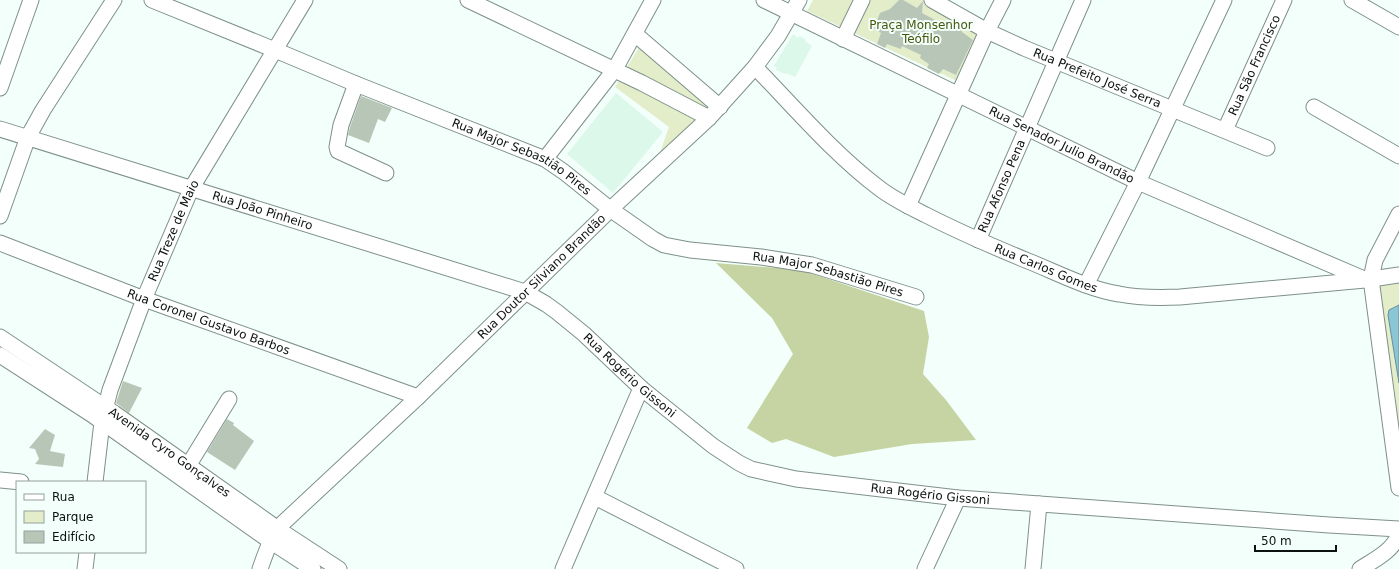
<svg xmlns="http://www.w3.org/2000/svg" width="1399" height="569" viewBox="0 0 1399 569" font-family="'DejaVu Sans',sans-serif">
<rect width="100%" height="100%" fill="#f3fffa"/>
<path fill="#dbf8eb" d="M 793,34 L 798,38 L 800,36 L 805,39 L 805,41 L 812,46 L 795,77 L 786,73 L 785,74 L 776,70 L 777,68 L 774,66 Z
M 616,93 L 663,132 L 613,193 L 567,154 Z"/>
<path fill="#e3edca" d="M 813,0 L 926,0 L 983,32 L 959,82 L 807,11 Z
M 641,44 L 712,108 L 658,158 L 669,127 L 615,87 Z
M 1399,277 L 1399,305 L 1393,308 L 1388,315 L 1399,383 L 1399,444 L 1375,282 Z"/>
<path fill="#c6d4a4" d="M 716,263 L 801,270 L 924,311 L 929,337 L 923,374 L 946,400 L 976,440 L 912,444 L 834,457 L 786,439 L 772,443 L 747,428 L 793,354 L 772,318 Z"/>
<path fill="#8ac6d5" stroke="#649099" d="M 1399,305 L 1399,383 L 1388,315 L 1389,310 Z"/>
<path fill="#b8c6b8" d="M 899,0 L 903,0 L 917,8 L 923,1 L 922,13 L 946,26 L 956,24 L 959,25 L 962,32 L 973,40 L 956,75 L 943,69 L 939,74 L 927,68 L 929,64 L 920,58 L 921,55 L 902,46 L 901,49 L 887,44 L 885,48 L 877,44 L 881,33 L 874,28 L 880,13 L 890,9 Z
M 361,96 L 392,108 L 385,122 L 378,119 L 369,143 L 348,135 L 350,127 Z
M 123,381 L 142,388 L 129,413 L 116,403 Z
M 227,419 L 234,423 L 233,425 L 254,441 L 235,470 L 207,452 Z
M 45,429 L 55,435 L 50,451 L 65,454 L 63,467 L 35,464 L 39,459 L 35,449 L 29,448 Z"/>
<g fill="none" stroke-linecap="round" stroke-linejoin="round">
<g stroke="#7e9189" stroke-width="17">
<g id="minor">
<path id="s1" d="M 152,0 L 275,50 L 356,84 L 545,159 L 564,172 L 610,209 L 653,239 L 664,245 L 690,250 L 761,257 L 812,265 L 916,297"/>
<path d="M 468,0 L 642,83 L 709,118"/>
<path id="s2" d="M 764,0 L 1138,182 L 1364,279"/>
<path id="s3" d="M 932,0 L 987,31 L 1024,48 L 1267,148"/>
<path d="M 1352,0 L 1399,27"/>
<path d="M 635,34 L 720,107"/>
<path d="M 843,39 L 862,0"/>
<path id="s4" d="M 755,67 C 795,108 833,153 879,188 C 893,199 910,207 926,215 C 959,232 994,247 1028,261 C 1058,273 1088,289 1119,294 C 1139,298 1159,298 1180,297 L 1365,280 L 1399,275"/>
<path d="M 356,84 L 341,125 L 337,147 L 338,151 L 386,173"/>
<path d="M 0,88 L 31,0"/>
<path d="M 1314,107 L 1399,156"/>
<path id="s5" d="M 0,129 L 525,292 L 546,304 L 557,312 L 584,334 L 641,388 L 713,446 L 739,463 L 751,469 L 796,479 L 958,498 L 1329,525 L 1399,529"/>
<path id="s6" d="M 1225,130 L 1284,0"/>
<path d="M 545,159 L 615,69 L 653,0"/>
<path d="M 908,206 L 987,31 L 1003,0"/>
<path d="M 1399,214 L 1375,260 L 1371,279 L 1399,488"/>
<path d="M 0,216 L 28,137 L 43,110 L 114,0"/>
<path id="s7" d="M 978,240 L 1083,0"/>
<path id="s8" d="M 0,243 L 144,299 L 418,397"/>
<path d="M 1086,285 L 1138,182 L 1224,0"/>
<path id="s9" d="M 0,337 L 114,413 L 278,529 L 339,569"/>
<path d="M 0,355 L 91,414 L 270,541 L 313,569"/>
<path d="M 188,466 L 229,399"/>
<path d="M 0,480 L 21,482"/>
<path id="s10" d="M 95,482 L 102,422 L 110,390 L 144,299 L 191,189 L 305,0"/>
<path d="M 595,497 L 736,569"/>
<path d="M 85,569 L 87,552"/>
<path id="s11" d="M 260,569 C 266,552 271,536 283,523 L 418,397 L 615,205 L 709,118 L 755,67 L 778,36 L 799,0"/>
<path d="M 563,569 L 641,388"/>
<path d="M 925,569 L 958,498"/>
<path d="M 1033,569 L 1039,504"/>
<path d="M 1360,569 C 1374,560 1393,551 1399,534"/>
</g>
</g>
<use href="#minor" stroke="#fff" stroke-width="15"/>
</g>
<g text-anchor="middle" stroke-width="4" stroke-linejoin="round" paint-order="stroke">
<g font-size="12" fill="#48570d" stroke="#f3fffa">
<text x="921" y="29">Praça Monsenhor<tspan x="921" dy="14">Teófilo</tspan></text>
</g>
<g font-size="12" fill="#0a110e" stroke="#f3fffa">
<text dy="4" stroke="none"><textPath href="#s6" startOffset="71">Rua São Francisco</textPath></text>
<text dy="4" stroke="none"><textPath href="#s3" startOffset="183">Rua Prefeito José Serra</textPath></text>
<text dy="4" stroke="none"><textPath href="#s2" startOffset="331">Rua Senador Julio Brandão</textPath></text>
<text dy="4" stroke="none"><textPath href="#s1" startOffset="402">Rua Major Sebastião Pires</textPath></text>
<text dy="4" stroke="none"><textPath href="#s7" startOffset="59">Rua Afonso Pena</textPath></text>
<text dy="4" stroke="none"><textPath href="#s5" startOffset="275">Rua João Pinheiro</textPath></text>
<text dy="4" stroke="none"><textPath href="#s10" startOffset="265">Rua Treze de Maio</textPath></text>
<text dy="4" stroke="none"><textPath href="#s4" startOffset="359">Rua Carlos Gomes</textPath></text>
<text dy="4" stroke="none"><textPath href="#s1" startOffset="738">Rua Major Sebastião Pires</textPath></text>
<text dy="4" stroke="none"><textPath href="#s11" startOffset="409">Rua Doutor Silviano Brandão</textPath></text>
<text dy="4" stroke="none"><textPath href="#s8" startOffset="223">Rua Coronel Gustavo Barbos</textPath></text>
<text dy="4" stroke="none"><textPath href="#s5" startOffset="684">Rua Rogério Gissoni</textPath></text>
<text dy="4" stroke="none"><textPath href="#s9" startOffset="205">Avenida Cyro Gonçalves</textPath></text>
<text dy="4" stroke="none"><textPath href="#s5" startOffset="1019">Rua Rogério Gissoni</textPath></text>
</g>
</g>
<rect x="16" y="481" width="130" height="72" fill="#f3fffa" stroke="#96a09c"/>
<rect x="24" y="494" width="20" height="6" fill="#ffffff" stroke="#96a09c"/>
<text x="52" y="501" font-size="12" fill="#0a110e">Rua</text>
<rect x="24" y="511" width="20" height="12" fill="#e3edca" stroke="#96a09c"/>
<text x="52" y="521" font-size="12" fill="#0a110e">Parque</text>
<rect x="24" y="531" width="20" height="12" fill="#b8c6b8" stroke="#96a09c"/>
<text x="52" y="541" font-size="12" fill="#0a110e">Edifício</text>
<path d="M1255 545v6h81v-6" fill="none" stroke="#0a110e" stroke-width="2"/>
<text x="1261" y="545" font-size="12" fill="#0a110e" stroke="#f3fffa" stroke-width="3" paint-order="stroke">50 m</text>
</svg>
